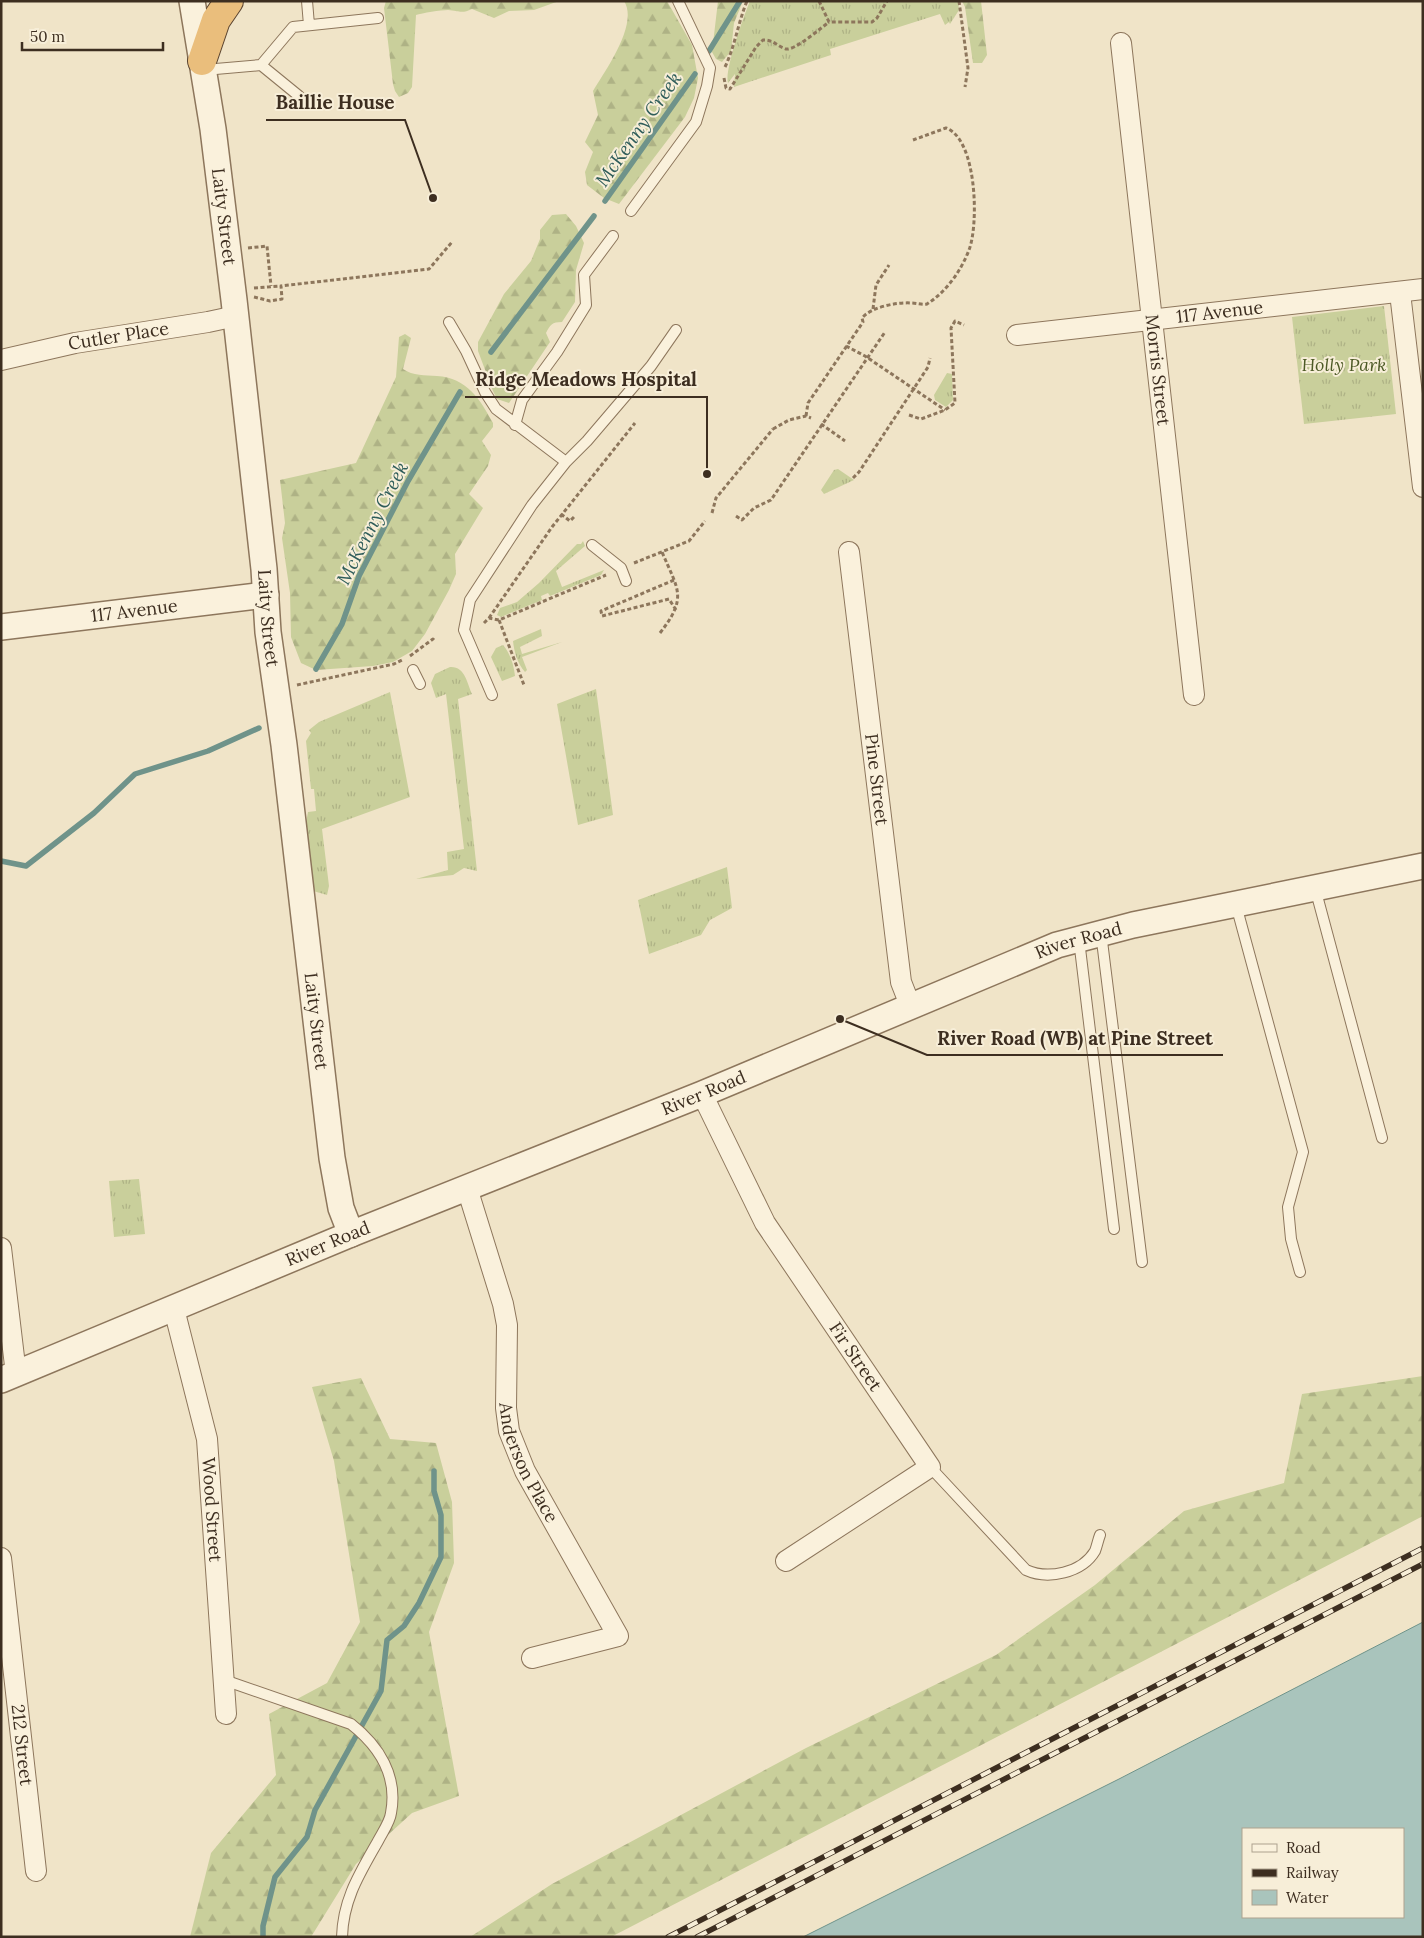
<svg xmlns="http://www.w3.org/2000/svg" width="1424" height="1938" viewBox="0 0 1424 1938" font-family="Lora,serif">
<defs>
<pattern id="grass-tufts" width="24" height="20" patternUnits="userSpaceOnUse" patternTransform="scale(1.25)"><rect width="24" height="20" fill="#c9cf9b"/><path d="M3 7l-1-3M5 7V3M7 7l1-3M15 17l-1-3M17 17v-4M19 17l1-3" fill="none" stroke="#aeb285"/></pattern>
<pattern id="forest-firs" width="22" height="20" patternUnits="userSpaceOnUse" patternTransform="scale(1.25)"><rect width="22" height="20" fill="#c9cf9b"/><path d="M5 1l3.5 6h-7zM16 11l3.5 6h-7z" fill="#aeb285"/></pattern>
</defs>
<rect width="100%" height="100%" fill="#f0e4c8"/>
<path fill="url(#grass-tufts)" d="M 750,1 L 958,1 L 959,10 L 950,24 L 949,22 L 945,25 L 940,14 L 830,49 L 831,55 L 734,87 L 735,74 L 728,83 C 724,71 744,15 750,1 Z
M 1384,306 L 1396,414 L 1304,424 L 1292,317 Z
M 947,373 L 952,374 L 953,400 L 946,407 L 935,400 L 934,395 Z
M 838,469 L 854,480 L 824,494 L 821,490 L 834,470 Z
M 583,541 L 585,546 L 556,571 L 562,587 L 604,570 L 601,575 L 550,596 L 548,593 L 541,596 L 542,600 L 501,617 L 497,615 L 500,608 L 517,602 L 539,583 L 577,544 L 581,544 Z
M 541,629 L 542,636 L 520,647 L 522,654 L 562,642 L 522,657 L 527,670 L 525,672 C 517,663 514,651 513,641 Z
M 503,645 C 510,653 514,665 515,676 L 502,681 L 491,657 L 496,648 Z
M 450,667 C 465,666 467,683 472,694 L 458,699 L 477,871 L 464,868 L 453,875 L 416,879 L 448,870 L 447,852 L 464,849 L 446,694 L 436,698 L 431,683 L 435,674 Z
M 596,689 L 613,815 L 578,825 L 557,704 Z
M 390,692 L 410,797 L 322,829 L 329,886 L 327,895 L 310,890 L 304,833 L 308,812 L 316,811 L 314,789 L 311,789 L 306,741 L 311,733 L 309,730 L 319,722 Z
M 727,867 L 732,908 L 710,920 L 701,935 L 649,954 L 638,900 Z
M 139,1179 L 145,1234 L 114,1237 L 109,1181 Z"/>
<path fill="url(#forest-firs)" d="M 386,1 L 559,1 L 534,10 L 509,11 L 494,18 L 472,9 C 462,14 459,11 448,10 C 441,10 422,13 416,15 L 412,87 L 408,93 L 399,97 L 395,91 L 393,84 L 384,8 Z
M 624,1 L 667,1 L 692,45 L 698,78 L 694,98 L 685,117 L 619,204 L 604,198 L 587,185 L 585,172 L 593,152 L 585,142 L 598,115 L 593,91 C 605,71 639,24 624,1 Z
M 718,1 L 743,1 L 734,23 L 731,51 L 722,62 L 716,59 L 712,52 Z
M 962,1 L 981,1 L 987,55 L 982,63 L 973,63 L 965,7 Z
M 566,214 L 576,226 L 584,243 L 576,270 L 575,302 L 562,322 C 552,322 550,325 546,333 L 550,342 L 509,403 L 497,399 L 493,391 L 478,351 L 478,342 L 504,294 L 531,261 L 540,239 L 540,230 L 552,215 Z
M 405,334 L 411,338 L 403,369 C 413,376 425,375 437,376 C 467,378 480,399 493,423 L 493,427 L 482,441 L 491,455 L 488,466 L 469,494 L 483,508 L 455,554 L 456,574 L 449,590 L 425,634 L 412,651 L 393,662 L 373,666 L 316,670 L 301,663 L 291,637 L 290,593 L 282,538 L 285,523 L 280,480 L 356,463 L 396,377 L 399,337 Z
M 1423,1376 L 1423,1516 L 611,1937 L 470,1937 L 552,1884 L 806,1748 L 996,1655 L 1095,1585 L 1184,1511 L 1284,1483 L 1302,1394 Z
M 361,1378 L 390,1439 L 436,1443 L 452,1502 L 454,1563 L 429,1632 L 459,1796 L 412,1813 L 356,1864 L 311,1937 L 190,1937 L 211,1853 L 276,1775 L 269,1714 L 327,1683 L 360,1622 L 334,1461 L 312,1387 Z"/>
<path fill="#a9c4bc" stroke="#6f938a" fill-rule="evenodd" d="M 1423,1622 L 1423,1937 L 803,1937 L 1119,1779 ZM 1243,1829 L 1403,1829 L 1403,1917 L 1243,1917 Z"/>
<g fill="none" stroke-linecap="round" stroke-linejoin="round">
<path stroke="#6f938a" stroke-width="5.5" d="M 709,51 L 740,1
M 605,201 L 695,74
M 491,352 L 594,216
M 316,669 L 342,624 L 359,576 L 408,481 L 460,392
M 1,861 L 26,866 L 94,813 L 135,774 L 208,751 L 259,728
M 263,1937 L 263,1926 L 275,1877 L 307,1837 L 315,1810 L 381,1691 L 387,1640 L 404,1626 L 419,1603 L 441,1557 L 441,1515 L 434,1491 L 434,1471"/>
<g stroke="#8d765c" stroke-width="12">
<path id="service" d="M 307,1 L 309,25
M 261,65 L 299,96
M 204,70 L 261,65 L 293,27 L 378,18
M 631,211 L 696,122 L 707,86 L 710,68 L 678,1
M 449,322 L 466,351 L 485,392 L 496,409 L 566,462
M 515,425 L 522,400 L 557,352 L 586,305 L 584,275 L 613,236
M 592,545 L 621,568 L 626,581
M 413,670 L 420,684
M 492,695 L 464,630 L 470,600 L 532,505 L 566,462 L 587,441 L 651,366 L 676,330
M 1315,888 L 1382,1138
M 1236,905 L 1303,1152 L 1288,1207 L 1291,1239 L 1300,1272
M 1101,933 L 1142,1262
M 1079,940 L 1114,1229
M 930,1467 L 1026,1570 C 1048,1580 1082,1573 1095,1551 C 1097,1546 1098,1540 1100,1535
M 224,1680 L 351,1724 C 379,1746 398,1776 391,1813 C 390,1822 382,1833 378,1841 C 360,1873 343,1899 342,1937"/>
</g>
<g stroke="#8d765c" stroke-width="22">
<g id="minor">
<path id="s1" d="M 1121,43 L 1194,695"/>
<path d="M 1400,293 L 1423,487"/>
<path id="s2" d="M 1017,335 L 1423,289"/>
<path id="s3" d="M 1,360 L 75,343 L 208,322 L 236,316"/>
<path id="s4" d="M 849,552 L 901,982 L 910,1005"/>
<path id="s5" d="M 702,1094 L 765,1223 L 930,1467 L 786,1561"/>
<path id="s6" d="M 467,1188 L 503,1304 L 507,1325 L 506,1408 L 509,1431 L 525,1471 L 618,1636 L 532,1658"/>
<path d="M 1,1248 L 16,1374"/>
<path id="s7" d="M 174,1309 L 207,1439 L 226,1714"/>
<path id="s8" d="M 1,1558 L 36,1871"/>
</g>
</g>
<g stroke="#8d765c" stroke-width="28">
<g id="tertiary">
<path id="s9" d="M 192,1 L 213,129 L 234,300 L 264,569 L 268,632 L 284,745 L 332,1158 L 341,1208 L 351,1234"/>
<path id="s10" d="M 1,627 L 266,595"/>
<path id="s11" d="M 1,1380 L 351,1234 L 702,1094 L 1057,945 L 1133,925 L 1423,866"/>
</g>
</g>
<g stroke="#5b4430" stroke-width="30">
<path id="trunk" d="M 202,61 L 216,20 L 229,1"/>
</g>
<path stroke="#8d765c" stroke-width="3" stroke-dasharray="4 2.5" stroke-linecap="butt" d="M 819,1 L 829,22 L 872,22 L 877,18 L 887,1
M 959,1 L 968,68 L 965,87
M 725,67 C 735,46 738,23 747,1
M 724,78 L 726,88 L 730,89 L 756,47 L 763,40 C 772,39 777,46 786,49 C 794,51 821,28 829,22
M 248,248 L 267,246 L 271,286
M 254,288 L 281,286
M 254,297 L 270,301 L 282,299 L 281,286 L 429,269 L 452,242
M 873,309 L 876,285 L 889,265
M 846,346 L 865,356 L 945,410
M 909,415 L 921,419 L 945,410 L 955,403 L 951,328 L 955,321 L 964,325
M 806,416 L 808,403 L 863,322 L 862,318 C 871,307 897,302 911,303 C 917,303 922,305 927,304 C 946,292 961,271 969,250 C 979,224 977,139 946,128 L 913,140
M 821,424 L 845,441
M 773,429 L 789,420 L 806,416 L 811,418
M 853,478 L 859,472 L 928,367 L 930,358
M 712,513 L 716,498 L 773,429
M 561,514 L 570,521 L 574,517
M 736,516 L 742,520 L 754,508 L 771,500 L 885,332
M 634,563 L 689,541 L 705,521
M 674,580 L 601,611 L 602,616 L 669,599 L 676,610
M 489,618 L 552,527 L 635,423
M 499,620 L 524,685
M 484,623 L 489,618 L 499,620 L 606,575
M 660,633 C 688,597 678,590 662,552
M 410,656 L 433,639 L 435,641
M 297,685 L 394,664 L 402,660"/>
<use href="#service" stroke="#faf1dc" stroke-width="10"/>
<use href="#minor" stroke="#faf1dc" stroke-width="20"/>
<use href="#tertiary" stroke="#faf1dc" stroke-width="25"/>
<use href="#trunk" stroke="#eabe7c" stroke-width="28"/>
<g stroke="#3d2e20" stroke-width="5.5">
<path id="rail" d="M 668,1937 L 1423,1548
M 697,1937 L 1423,1564"/>
</g>
<use href="#rail" stroke="#f7eed8" stroke-width="4" stroke-dasharray="11" stroke-linecap="butt"/>
</g>
<g text-anchor="middle" stroke-width="4" stroke-linejoin="round" paint-order="stroke">
<g font-size="18" fill="#3d2e20" stroke="#f7eed8">
<text dy="6" stroke="none"><textPath href="#s9" startOffset="218">Laity Street</textPath></text>
<text dy="6" stroke="none"><textPath href="#s2" startOffset="204">117 Avenue</textPath></text>
<text dy="6" stroke="none"><textPath href="#s3" startOffset="120">Cutler Place</textPath></text>
<text dy="6" stroke="none"><textPath href="#s1" startOffset="329">Morris Street</textPath></text>
<text dy="6" stroke="none"><textPath href="#s10" startOffset="134">117 Avenue</textPath></text>
<text dy="6" stroke="none"><textPath href="#s9" startOffset="622">Laity Street</textPath></text>
<text dy="6" stroke="none"><textPath href="#s4" startOffset="229">Pine Street</textPath></text>
<text dy="6" stroke="none"><textPath href="#s11" startOffset="1164">River Road</textPath></text>
<text dy="6" stroke="none"><textPath href="#s9" startOffset="1028">Laity Street</textPath></text>
<text dy="6" stroke="none"><textPath href="#s11" startOffset="759">River Road</textPath></text>
<text dy="6" stroke="none"><textPath href="#s11" startOffset="354">River Road</textPath></text>
<text dy="6" stroke="none"><textPath href="#s5" startOffset="305">Fir Street</textPath></text>
<text dy="6" stroke="none"><textPath href="#s6" startOffset="285">Anderson Place</textPath></text>
<text dy="6" stroke="none"><textPath href="#s7" startOffset="205">Wood Street</textPath></text>
<text dy="6" stroke="none"><textPath href="#s8" startOffset="188">212 Street</textPath></text>
</g>
<g font-size="18" font-style="italic" fill="#4d5a26" stroke="#f7eed8">
<text x="1344" y="371">Holly Park</text>
</g>
<g font-size="19" font-style="italic" fill="#2f5d5a" stroke="#f7eed8">
<text transform="translate(638 129) rotate(-55)" y="7">McKenny Creek</text>
<text transform="translate(372 523) rotate(-63)" y="7">McKenny Creek</text>
</g>
</g>
<path fill="none" stroke="#3d2e20" stroke-width="2" d="M433 198L405 120H266M707 474L707 397H465M840 1019L927 1055H1223"/>
<g fill="#3d2e20" stroke="#f7eed8" stroke-width="2">
<circle cx="433" cy="198" r="5"/>
<circle cx="707" cy="474" r="5"/>
<circle cx="840" cy="1019" r="5"/>
</g>
<g font-size="19" text-anchor="middle" font-weight="bold" fill="#3d2e20" stroke="#f7eed8" stroke-width="4" stroke-linejoin="round" paint-order="stroke">
<text x="335" y="109">Baillie House</text>
<text x="586" y="386">Ridge Meadows Hospital</text>
<text x="1075" y="1045">River Road (WB) at Pine Street</text>
</g>
<rect width="1424" height="1938" fill="none" stroke="#3d2e20" stroke-width="5"/>
<rect x="1242" y="1828" width="162" height="90" fill="#f7eed8" stroke="#ada18e"/>
<rect x="1252" y="1844" width="25" height="8" fill="#faf1dc" stroke="#ada18e"/>
<text x="1286" y="1853" font-size="15" fill="#3d2e20">Road</text>
<rect x="1252" y="1869" width="25" height="8" fill="#3d2e20" stroke="#ada18e"/>
<text x="1286" y="1878" font-size="15" fill="#3d2e20">Railway</text>
<rect x="1252" y="1890" width="25" height="15" fill="#a9c4bc" stroke="#ada18e"/>
<text x="1286" y="1903" font-size="15" fill="#3d2e20">Water</text>
<path d="M22 42v8h141v-8" fill="none" stroke="#3d2e20" stroke-width="2.5"/>
<text x="30" y="42" font-size="15" fill="#3d2e20" stroke="#f7eed8" stroke-width="4" paint-order="stroke">50 m</text>
</svg>
